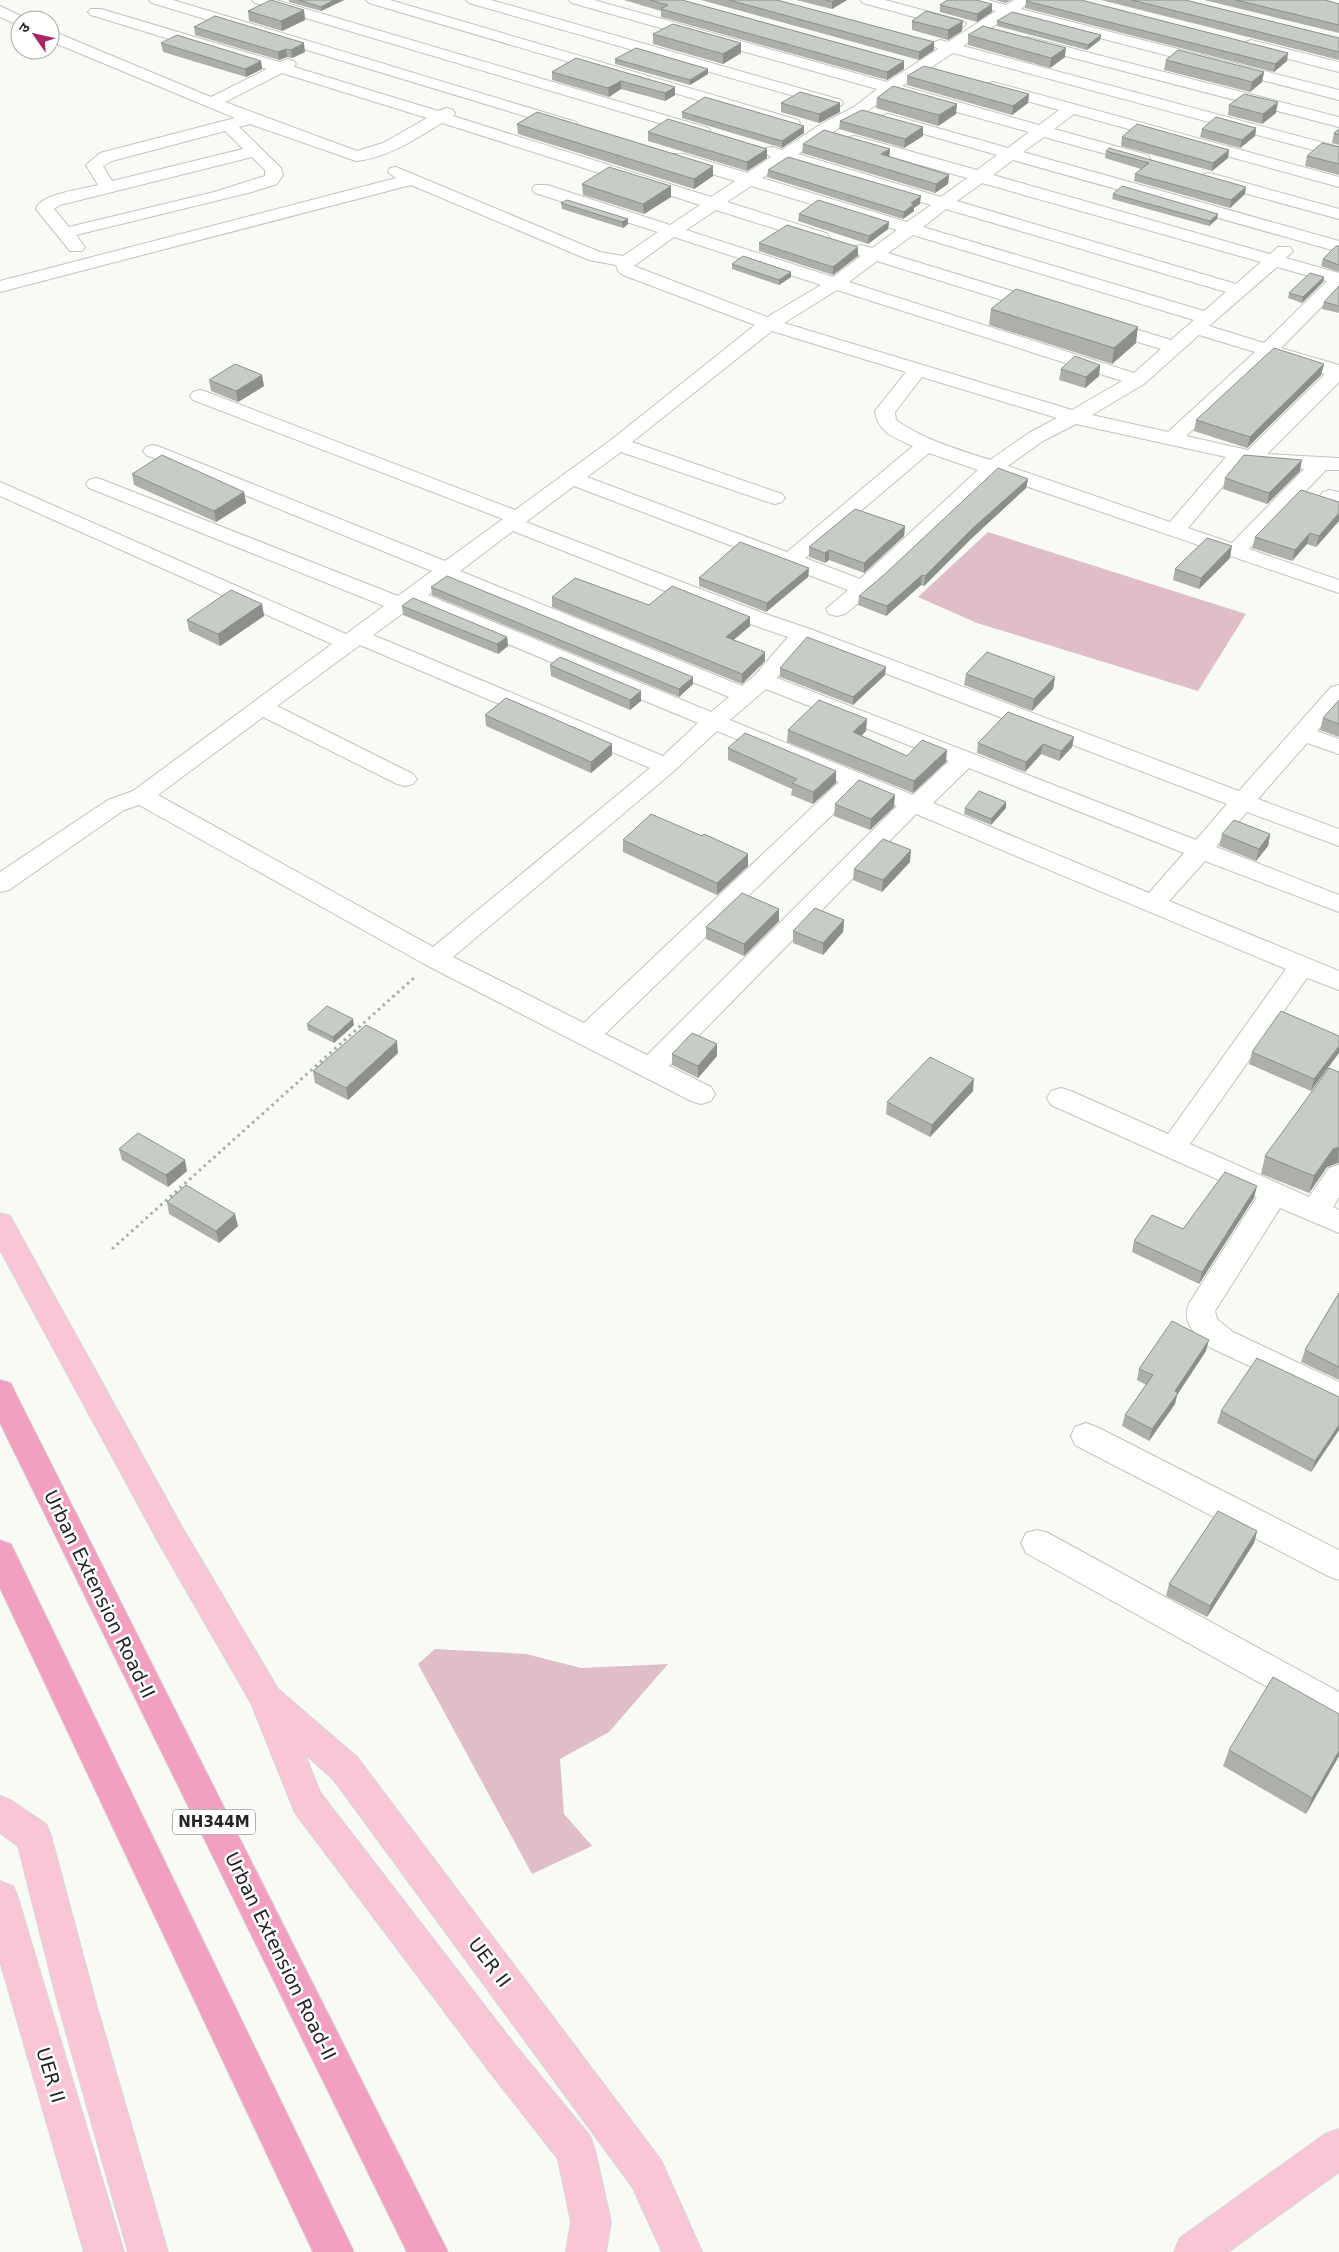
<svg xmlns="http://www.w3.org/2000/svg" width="1339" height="2252" viewBox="0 0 1339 2252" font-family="'DejaVu Sans','Noto Sans Devanagari',sans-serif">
<rect width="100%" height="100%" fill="#f8fbf5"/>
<path fill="#dfbec9" d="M 988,532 L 1246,614 L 1198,691 L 977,623 L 918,597 Z
M 435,1649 L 526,1654 L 581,1668 L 668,1664 L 609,1732 L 560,1759 L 564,1814 L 592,1846 L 532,1874 L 418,1664 Z"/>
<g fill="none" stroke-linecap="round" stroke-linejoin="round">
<g stroke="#c1c4be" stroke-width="2">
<path id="minor" d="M 149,0 L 173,0 L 576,122 L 578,125 L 576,128 L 564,128 L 152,3 Z
M 252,0 L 276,0 L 708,128 L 710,131 L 708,134 L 696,134 L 255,3 Z
M 366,0 L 390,0 L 798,120 L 800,123 L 798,126 L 786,126 L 369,3 Z
M 466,0 L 491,0 L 841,100 L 843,103 L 841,106 L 829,106 L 469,3 Z
M 569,0 L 594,0 L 887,82 L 938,49 L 932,45 L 935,42 L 940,40 L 948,42 L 996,11 L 965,3 L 962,0 L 988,0 L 1006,5 L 1014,0 L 1032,0 L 1021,9 L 1339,90 L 1339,100 L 1011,15 L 963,46 L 1339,147 L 1339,157 L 953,53 L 902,86 L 1039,125 L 1059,110 L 987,90 L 985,87 L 987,84 L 993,82 L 1339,177 L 1339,187 L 1074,114 L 1054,129 L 1148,155 L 1150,159 L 1148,163 L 1142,164 L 1044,137 L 1023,152 L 1339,241 L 1339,252 L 1013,160 L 993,175 L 1270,254 L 1278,247 L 1290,247 L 1293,251 L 1286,258 L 1339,273 L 1339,289 L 1281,348 L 1339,365 L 1339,382 L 1267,454 L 1339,458 L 1339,470 L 1326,470 L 1249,549 L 1339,580 L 1339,593 L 996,476 L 884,582 L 845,614 L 837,616 L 829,614 L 826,609 L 848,590 L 574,486 L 526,522 L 760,612 L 810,629 L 1239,791 L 1331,687 L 1339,685 L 1339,706 L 1317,731 L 1339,739 L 1339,754 L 1307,743 L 1258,799 L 1339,829 L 1339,846 L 1247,812 L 1216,847 L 1339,895 L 1339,912 L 1205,861 L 1169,901 L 1339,971 L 1339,990 L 1307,978 L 1190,1144 L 1309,1197 L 1329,1168 L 1339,1165 L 1339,1197 L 1333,1207 L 1339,1210 L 1339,1233 L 1280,1208 L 1215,1311 L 1217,1319 L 1233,1332 L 1339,1382 L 1339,1408 L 1211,1348 C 1197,1337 1179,1321 1190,1302 L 1257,1197 L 1051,1105 L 1047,1098 L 1051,1091 L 1061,1088 L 1071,1091 L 1168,1134 L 1286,969 L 916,814 L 669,1066 L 711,1087 L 715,1094 L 711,1101 L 701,1104 L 691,1101 L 426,965 L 139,805 L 124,810 L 9,890 L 0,892 L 0,872 L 108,800 L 133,791 L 332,644 L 0,496 L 0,482 L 346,634 L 384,606 L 89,488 L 86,484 L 89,480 L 96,478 L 103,480 L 398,596 L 432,571 L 146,455 L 143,451 L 146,447 L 153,445 L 160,447 L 445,561 L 503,519 L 193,400 L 190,396 L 193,392 L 200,390 L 207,392 L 515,510 L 611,440 L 755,325 L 623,275 L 618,271 L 616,265 L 589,260 L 411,185 L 0,292 L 0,281 L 396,178 L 388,172 L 390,168 L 396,167 L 600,252 L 623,256 L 658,232 L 535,193 L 532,189 L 535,185 L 547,185 L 670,225 L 700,205 L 442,123 C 415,139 388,158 356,161 L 250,124 L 239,127 L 281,168 L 283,175 L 277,184 L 252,192 L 76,235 L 85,247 L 82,251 L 70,251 L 36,209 C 40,194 83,189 98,185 L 86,165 L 100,153 L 235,118 L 50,41 L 50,30 L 211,97 L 267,69 L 91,15 L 88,12 L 91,9 L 101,9 L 279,62 L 288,59 L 294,61 L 296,64 L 294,67 L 438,111 L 447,108 L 453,110 L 455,113 L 453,116 L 711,197 L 735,181 L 672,162 L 670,158 L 672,154 L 684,154 L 747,173 L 771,157 L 764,152 L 766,148 L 772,147 L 782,150 L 821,124 L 854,107 L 877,89 L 572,3 ZM 282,73 L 427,118 L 383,143 L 357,151 L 225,102 ZM 892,94 L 1029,132 L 1008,148 L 888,114 L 882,116 L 880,119 L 882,122 L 997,155 L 977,170 L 855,136 L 849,137 L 847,141 L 849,145 L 967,178 L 941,197 L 798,154 C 829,133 862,116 892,94 ZM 225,131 L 243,149 L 112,181 L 103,166 L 112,161 ZM 252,157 L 265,170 L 265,176 L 214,192 L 69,227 L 54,209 L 60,205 ZM 787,162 L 931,205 L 907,222 L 762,178 ZM 982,183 L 1261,262 L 1236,284 L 957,201 ZM 751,186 L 897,230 L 872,248 L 861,245 L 855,246 L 852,250 L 855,254 L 861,256 L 833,277 L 686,230 L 716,210 L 814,241 L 826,241 L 829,237 L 826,233 L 727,202 ZM 946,209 L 1226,292 L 1204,311 L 923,227 ZM 913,235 L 1194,320 L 1171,340 L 1109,321 L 1102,319 L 1095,321 L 1093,325 L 1095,329 L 1161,349 L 1134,373 L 849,282 L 877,261 L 1037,311 L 1044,313 L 1051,311 L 1053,307 L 1051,303 L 888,253 ZM 674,237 L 821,285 L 767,317 L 634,266 ZM 1277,267 L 1327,281 L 1264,343 L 1209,326 ZM 837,290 L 1122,381 L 1072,410 L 784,323 ZM 772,331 L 906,372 L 875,411 C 877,432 895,438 913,446 L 787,552 L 587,477 L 621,452 L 768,502 L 775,504 L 782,502 L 785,498 L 782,494 L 632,442 ZM 1199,335 L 1255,352 L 1168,432 L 1092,415 L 1144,384 ZM 1271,357 L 1325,374 L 1248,450 L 1186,436 ZM 922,377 L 1057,418 L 1029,433 L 990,460 C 957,449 924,440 896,420 L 895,412 ZM 1076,424 L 1226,457 L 1170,522 L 1008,466 L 1043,441 ZM 929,453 L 978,470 L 860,579 L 805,558 ZM 1244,461 L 1274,468 L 1304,469 L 1232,543 L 1188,528 ZM 513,531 L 744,622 L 788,637 L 755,675 L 742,686 L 460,571 ZM 447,581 L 729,697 L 711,712 L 428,595 ZM 414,605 L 698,723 L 663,756 L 373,635 ZM 806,643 L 1227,804 L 1196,840 L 777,678 ZM 360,645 L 650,768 L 433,947 L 158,795 L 263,717 L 397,784 L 405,786 L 413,784 L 417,779 L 413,774 L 277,706 ZM 766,689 L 949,761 L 913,795 L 730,720 ZM 717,731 L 839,782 L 584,1023 L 453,957 L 674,771 ZM 969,768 L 1184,853 L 1149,893 L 933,803 ZM 858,790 L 897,806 L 647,1055 L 605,1034 Z
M 860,0 L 885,0 L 963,21 L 966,24 L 963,27 L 958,29 L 863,3 Z
M 0,6 L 25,18 L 27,20 L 20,20 L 20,26 L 0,17 Z
M 1028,37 L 1339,117 L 1339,127 L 1023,45 L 1020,42 L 1023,39 Z
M 1251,40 L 1339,62 L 1339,72 L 1246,48 L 1243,45 L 1246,42 Z
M 1210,173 L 1339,209 L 1339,219 L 1204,182 L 1202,178 L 1204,174 Z
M 1330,490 L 1339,492 L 1339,506 L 1323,500 L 1320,496 L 1323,492 Z
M 1086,1423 L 1097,1427 L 1339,1550 L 1339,1580 L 1328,1576 L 1075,1445 L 1071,1436 L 1075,1427 Z
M 1037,1530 L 1048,1533 L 1339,1692 L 1339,1724 L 1327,1720 L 1026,1553 L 1021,1543 L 1026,1533 Z"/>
</g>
<g stroke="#d8d8d7" stroke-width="2">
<path id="major" d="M 0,1213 L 10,1216 L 182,1527 L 278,1689 L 357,1757 L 661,2160 L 702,2252 L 662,2252 L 633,2188 L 333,1779 L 305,1754 L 320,1792 L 515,2045 L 590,2136 L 595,2150 L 611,2222 L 606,2252 L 566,2252 L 571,2222 L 558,2159 L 489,2071 L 295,1813 L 251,1703 L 160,1545 L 0,1250 Z
M 0,1796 L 12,1801 L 46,1824 L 51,1836 L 95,2000 L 168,2252 L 128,2252 L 57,2000 L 18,1846 L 0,1833 Z
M 0,1881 L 13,1886 L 18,1898 L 124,2252 L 84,2252 L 0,1961 Z
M 1339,2129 L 1339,2172 L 1228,2252 L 1174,2252 L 1180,2238 L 1325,2134 Z"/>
</g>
<g stroke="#d8d8d7" stroke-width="2">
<path id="highway" d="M 0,1380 L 11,1383 L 15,1392 L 448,2252 L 407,2252 L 0,1423 Z
M 0,1540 L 11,1544 L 354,2252 L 313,2252 L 0,1588 Z"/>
</g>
<path stroke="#aaaca7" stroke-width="3" stroke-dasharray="2.5 4" stroke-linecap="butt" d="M 112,1249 L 416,976"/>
<use href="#minor" fill="#fff" fill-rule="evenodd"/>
<use href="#major" fill="#f8c5d9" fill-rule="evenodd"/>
<use href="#highway" fill="#f39fbf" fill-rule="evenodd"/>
</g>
<path fill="#acafaa" d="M 289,0 L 344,0 L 321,11 L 289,2 Z
M 624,0 L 682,0 L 904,61 L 904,69 L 887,80 L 661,17 L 661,11 Z
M 701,0 L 777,0 L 934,50 L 919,60 Z
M 796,0 L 847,0 L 832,9 Z
M 995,0 L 1011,0 L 1006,3 Z
M 1101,0 L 1185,0 L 1339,38 L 1339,60 Z
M 1204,0 L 1325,0 L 1339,4 L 1339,33 Z
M 1026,1 L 1287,61 L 1274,72 L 1025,8 Z
M 992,4 L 992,12 L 977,22 L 940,12 L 940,5 Z
M 304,10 L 305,20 L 282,31 L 249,21 L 248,11 Z
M 912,21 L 962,31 L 948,40 L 912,30 Z
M 997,21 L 1101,35 L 1100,40 L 1087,50 L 997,26 Z
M 194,27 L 305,52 L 292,58 L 287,57 L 279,60 L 195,35 Z
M 653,34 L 741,53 L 723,64 L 653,44 Z
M 968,35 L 1065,57 L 1050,68 L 968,45 Z
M 161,43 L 261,61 L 262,69 L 246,77 L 163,52 Z
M 576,58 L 675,95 L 665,101 L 621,89 L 609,97 L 552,80 L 552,72 Z
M 615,59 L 708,74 L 690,85 L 615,64 Z
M 1166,60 L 1264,72 L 1262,82 L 1250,92 L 1164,70 Z
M 907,76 L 1029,94 L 1028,103 L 1012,115 L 907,85 Z
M 877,98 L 956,114 L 938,126 L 876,108 Z
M 781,103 L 840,103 L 840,112 L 819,123 L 781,112 Z
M 1229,105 L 1276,113 L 1262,124 L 1228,115 Z
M 682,112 L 804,133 L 782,148 L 682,118 Z
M 840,121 L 923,136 L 904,148 L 839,129 Z
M 517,124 L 713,176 L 694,189 L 518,134 Z
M 1256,128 L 1255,136 L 1240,148 L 1200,137 L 1202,129 Z
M 1339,129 L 1339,145 L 1332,143 L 1334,133 Z
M 648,132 L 767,149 L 767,158 L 747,171 L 648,141 Z
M 1122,137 L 1229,150 L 1228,158 L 1212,171 L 1121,146 Z
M 803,144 L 890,149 L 889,157 L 949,175 L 948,184 L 935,193 L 802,153 Z
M 1339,147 L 1339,175 L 1305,166 L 1307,156 Z
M 1109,148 L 1245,194 L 1230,208 L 1134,181 L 1135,174 L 1141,169 L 1105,158 L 1106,151 Z
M 768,170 L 920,204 L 914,208 L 914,211 L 903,219 L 767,177 Z
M 582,184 L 671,186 L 671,197 L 644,214 L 583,195 Z
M 1113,194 L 1217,219 L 1209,226 L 1112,199 Z
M 561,203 L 628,219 L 628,224 L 623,228 L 562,209 Z
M 799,214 L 889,222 L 888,229 L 868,244 L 798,221 Z
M 759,243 L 858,247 L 858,256 L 833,275 L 759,251 Z
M 1339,246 L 1339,272 L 1321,266 L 1323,259 Z
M 732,264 L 791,277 L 779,285 L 732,269 Z
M 1324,277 L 1323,282 L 1302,303 L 1288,298 L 1289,293 Z
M 1339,286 L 1339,313 L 1322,309 L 1324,302 Z
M 991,309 L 1136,343 L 1112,364 L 989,325 Z
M 1324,364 L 1321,375 L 1247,448 L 1194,431 L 1196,420 Z
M 1100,365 L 1099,376 L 1085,388 L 1059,380 L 1061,369 Z
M 209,380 L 264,386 L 238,402 L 211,391 Z
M 1300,471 L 1267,504 L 1223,489 L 1225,478 Z
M 132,474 L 244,492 L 246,503 L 216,522 L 134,485 Z
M 1028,479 L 1026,488 L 972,538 L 924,586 L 921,585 L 886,616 L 858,605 L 859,596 Z
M 1339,502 L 1339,521 L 1316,547 L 1307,544 L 1292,561 L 1252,548 L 1255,537 Z
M 905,526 L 904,536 L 864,573 L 829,560 L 825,563 L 809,557 L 809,547 Z
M 1230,558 L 1199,589 L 1173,580 L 1175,569 Z
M 809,568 L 808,577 L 766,612 L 699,586 L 699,578 Z
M 431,587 L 693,684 L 679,697 L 432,595 Z
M 552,597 L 649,605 L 750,617 L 750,626 L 734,640 L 765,661 L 742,684 L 552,607 Z
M 262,604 L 264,616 L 220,646 L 189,631 L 187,620 Z
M 402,606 L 507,637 L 508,646 L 498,654 L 403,615 Z
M 550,665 L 641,701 L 630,710 L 551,676 Z
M 780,668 L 885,675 L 853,705 L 780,677 Z
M 966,674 L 1055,677 L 1053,689 L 1032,711 L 964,685 Z
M 1339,700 L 1339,737 L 1320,730 L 1323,718 Z
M 485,715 L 612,744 L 612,755 L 591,773 L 486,726 Z
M 788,730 L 866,731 L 861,736 L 907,756 L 946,762 L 913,793 L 787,742 Z
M 1074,737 L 1072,747 L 1059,761 L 1041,754 L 1025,772 L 977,753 L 978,743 Z
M 728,748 L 836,783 L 813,804 L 791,795 L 792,789 L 728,760 Z
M 1006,802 L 1006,808 L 991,825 L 964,814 L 965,808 Z
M 835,804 L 894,807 L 870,830 L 834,816 Z
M 1222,834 L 1270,834 L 1268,846 L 1256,861 L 1219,846 Z
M 623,840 L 748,866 L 717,895 L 623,852 Z
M 910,862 L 882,892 L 853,880 L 854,869 Z
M 844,920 L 843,932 L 823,955 L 793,943 L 793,931 Z
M 779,921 L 744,956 L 706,939 L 706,927 Z
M 307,1024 L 354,1025 L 334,1043 L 308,1030 Z
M 1339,1036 L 1311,1091 L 1249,1064 L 1252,1052 Z
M 398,1053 L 348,1100 L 315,1083 L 313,1071 Z
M 672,1054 L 717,1056 L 698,1078 L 672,1065 Z
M 1339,1072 L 1339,1164 L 1338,1163 L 1327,1167 L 1309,1193 L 1261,1174 L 1265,1156 Z
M 973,1091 L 930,1137 L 886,1114 L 887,1102 Z
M 119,1149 L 187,1171 L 168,1187 L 122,1160 Z
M 1254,1198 L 1199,1284 L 1132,1252 L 1134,1241 L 1183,1229 Z
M 167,1202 L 238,1226 L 219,1243 L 169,1214 Z
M 1339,1293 L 1339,1380 L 1301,1362 L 1305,1350 Z
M 1206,1351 L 1177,1395 L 1175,1404 L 1149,1441 L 1122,1426 L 1125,1415 L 1146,1385 L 1137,1380 L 1139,1369 Z
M 1339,1397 L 1339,1430 L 1311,1472 L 1217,1423 L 1221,1411 Z
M 1257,1531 L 1254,1543 L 1207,1617 L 1166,1596 L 1169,1584 Z
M 1229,1750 L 1339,1756 L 1306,1814 L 1223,1766 Z"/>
<path fill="#8c8f8b" d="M 334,0 L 344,0 L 321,11 L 321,7 Z
M 835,0 L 847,0 L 832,9 L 832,2 Z
M 992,4 L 992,12 L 977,22 L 977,14 Z
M 304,10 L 305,20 L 282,31 L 281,21 Z
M 963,21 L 962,31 L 948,40 L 948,30 Z
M 1101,35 L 1100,40 L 1087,50 L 1088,45 Z
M 934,42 L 934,50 L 919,60 L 919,52 Z
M 304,43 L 305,52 L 292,58 L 291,50 Z
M 741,43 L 741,53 L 723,64 L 723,54 Z
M 1066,48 L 1065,57 L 1050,68 L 1051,58 Z
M 286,49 L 287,57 L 279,60 L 278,52 Z
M 1288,53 L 1287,61 L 1274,72 L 1275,64 Z
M 261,61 L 262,69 L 246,77 L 245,69 Z
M 904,61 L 904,69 L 887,80 L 887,72 Z
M 708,69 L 708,74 L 690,85 L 690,80 Z
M 1264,72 L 1262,82 L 1250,92 L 1252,82 Z
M 621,81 L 621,89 L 609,97 L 608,88 Z
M 675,87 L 675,95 L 665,101 L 665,93 Z
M 1029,94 L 1028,103 L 1012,115 L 1013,106 Z
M 1278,102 L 1276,113 L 1262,124 L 1263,114 Z
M 840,103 L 840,112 L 819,123 L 819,114 Z
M 957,104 L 956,114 L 938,126 L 939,115 Z
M 804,126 L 804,133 L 782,148 L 782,141 Z
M 923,127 L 923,136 L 904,148 L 905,139 Z
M 1256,128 L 1255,136 L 1240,148 L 1242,140 Z
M 767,149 L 767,158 L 747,171 L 747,162 Z
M 890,149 L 889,158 L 881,154 Z
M 1229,150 L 1228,158 L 1212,171 L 1213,163 Z
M 713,166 L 713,176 L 694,189 L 694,179 Z
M 949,175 L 948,184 L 935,193 L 936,184 Z
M 671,186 L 671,197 L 644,214 L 643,204 Z
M 1246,187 L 1245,194 L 1230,208 L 1231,200 Z
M 921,196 L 920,204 L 914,208 L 914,211 L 903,219 L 904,212 L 911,203 Z
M 1218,214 L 1217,219 L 1209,226 L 1210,221 Z
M 628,219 L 628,224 L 623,228 L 622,222 Z
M 889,222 L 888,229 L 868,244 L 869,236 Z
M 858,247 L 858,256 L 833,275 L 833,267 Z
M 791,272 L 791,277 L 779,285 L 779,280 Z
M 1324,277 L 1323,282 L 1302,303 L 1303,297 Z
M 1138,327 L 1136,343 L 1112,364 L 1114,348 Z
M 1324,364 L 1321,375 L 1247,448 L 1250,437 Z
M 1100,365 L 1099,376 L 1085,388 L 1086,377 Z
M 262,375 L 264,386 L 238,402 L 236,391 Z
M 1302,460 L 1300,471 L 1267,504 L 1269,493 Z
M 1028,479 L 1026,488 L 972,538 L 924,586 L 925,576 L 973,528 Z
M 244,492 L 246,503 L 216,522 L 214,511 Z
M 1339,513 L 1339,521 L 1316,547 L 1319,536 Z
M 905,526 L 904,536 L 864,573 L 864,563 Z
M 1310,533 L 1307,544 L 1292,561 L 1295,550 Z
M 1232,546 L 1230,558 L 1199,589 L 1201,578 Z
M 829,550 L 829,560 L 825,563 L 825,553 Z
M 809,568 L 808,577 L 766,612 L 767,603 Z
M 922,575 L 921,585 L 886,616 L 887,606 Z
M 262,604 L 264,616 L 220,646 L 218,634 Z
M 750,617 L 750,626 L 726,646 L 726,637 Z
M 507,637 L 508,646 L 498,654 L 497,644 Z
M 765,652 L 765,661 L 742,684 L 742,674 Z
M 886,667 L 885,675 L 853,705 L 853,697 Z
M 693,677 L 693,684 L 679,697 L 679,689 Z
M 1055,677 L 1053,689 L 1032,711 L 1034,699 Z
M 641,691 L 641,701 L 630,710 L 630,700 Z
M 867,719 L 866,731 L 852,744 L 853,732 Z
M 1074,737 L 1072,747 L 1059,761 L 1061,751 Z
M 612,744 L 612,755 L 591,773 L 591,762 Z
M 1043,744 L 1041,754 L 1025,772 L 1026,762 Z
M 947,750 L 946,762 L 913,793 L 914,781 Z
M 836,771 L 836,783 L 813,804 L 813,792 Z
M 895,795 L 894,807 L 870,830 L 871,819 Z
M 1006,802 L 1006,808 L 991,825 L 991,819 Z
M 1270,834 L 1268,846 L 1256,861 L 1259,849 Z
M 911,850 L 910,862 L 882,892 L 883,880 Z
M 748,854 L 748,866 L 717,895 L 717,883 Z
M 779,909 L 779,921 L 744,956 L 744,944 Z
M 844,920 L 843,932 L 823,955 L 823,943 Z
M 353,1019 L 354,1025 L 334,1043 L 333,1037 Z
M 397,1041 L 398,1053 L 348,1100 L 346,1088 Z
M 717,1044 L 717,1056 L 698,1078 L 698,1066 Z
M 1339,1046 L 1339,1053 L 1311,1091 L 1314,1079 Z
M 974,1079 L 973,1091 L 930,1137 L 932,1125 Z
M 1339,1147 L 1338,1163 L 1327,1167 L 1309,1193 L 1314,1176 L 1333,1149 Z
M 185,1160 L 187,1171 L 168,1187 L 166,1175 Z
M 1257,1186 L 1254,1198 L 1199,1284 L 1202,1272 Z
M 235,1214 L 238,1226 L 219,1243 L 216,1231 Z
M 1209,1340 L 1206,1351 L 1177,1395 L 1175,1404 L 1149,1441 L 1152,1429 L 1175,1391 Z
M 1339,1425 L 1339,1430 L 1311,1472 L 1315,1461 Z
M 1257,1531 L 1254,1543 L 1207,1617 L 1210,1606 Z
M 1339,1751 L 1339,1756 L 1306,1814 L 1312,1798 Z"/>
<path fill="#c8ccc6" stroke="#8c8f8b" d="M 271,0 L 304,10 L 281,21 L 248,11 Z
M 299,0 L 334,0 L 321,7 Z
M 650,0 L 682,0 L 904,61 L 887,72 L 661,9 L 668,5 Z
M 729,0 L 777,0 L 934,42 L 919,52 Z
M 825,0 L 835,0 L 832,2 Z
M 947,0 L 976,0 L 992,4 L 977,14 L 940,5 Z
M 1027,0 L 1081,0 L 1288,53 L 1275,64 L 1026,1 Z
M 1132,0 L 1185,0 L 1339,38 L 1339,52 Z
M 1236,0 L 1325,0 L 1339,4 L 1339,25 Z
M 926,11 L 963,21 L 948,30 L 912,21 Z
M 1012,12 L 1101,35 L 1088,45 L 997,21 Z
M 215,16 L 304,43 L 291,50 L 286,49 L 278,52 L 194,27 Z
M 673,24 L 741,43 L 723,54 L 653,34 Z
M 983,26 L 1066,48 L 1051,58 L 968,35 Z
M 177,35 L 261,61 L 245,69 L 161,43 Z
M 636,48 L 708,69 L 690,80 L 615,59 Z
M 1178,50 L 1264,72 L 1252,82 L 1166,60 Z
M 576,58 L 675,87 L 665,93 L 621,81 L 608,88 L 552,72 Z
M 924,66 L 1029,94 L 1013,106 L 907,76 Z
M 893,86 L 957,104 L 939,115 L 877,98 Z
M 800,92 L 840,103 L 819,114 L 781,103 Z
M 1244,94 L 1278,102 L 1263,114 L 1229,105 Z
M 705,97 L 804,126 L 782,141 L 682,112 Z
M 862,110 L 923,127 L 905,139 L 840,121 Z
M 537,112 L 713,166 L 694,179 L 517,124 Z
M 1216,117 L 1256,128 L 1242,140 L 1202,129 Z
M 668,119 L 767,149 L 747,162 L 648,132 Z
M 1137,124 L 1229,150 L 1213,163 L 1122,137 Z
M 1339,129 L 1339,135 L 1334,133 Z
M 824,130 L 890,149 L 881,154 L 949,175 L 936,184 L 803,144 Z
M 1322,143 L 1339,147 L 1339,164 L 1307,156 Z
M 1109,148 L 1246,187 L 1231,200 L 1135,174 L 1149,163 L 1106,151 Z
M 788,157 L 921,196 L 911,203 L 914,204 L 904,212 L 768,170 Z
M 609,167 L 671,186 L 643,204 L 582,184 Z
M 1122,186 L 1218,214 L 1210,221 L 1113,194 Z
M 567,200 L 628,219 L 622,222 L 561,203 Z
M 818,200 L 889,222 L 869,236 L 799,214 Z
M 787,225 L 858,247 L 833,267 L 759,243 Z
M 1336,246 L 1339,246 L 1339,265 L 1323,259 Z
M 743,256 L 791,272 L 779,280 L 732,264 Z
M 1310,273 L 1324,277 L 1303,297 L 1289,293 Z
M 1339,286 L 1339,306 L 1324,302 Z
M 1016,289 L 1138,327 L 1114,348 L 991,309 Z
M 1274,348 L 1324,364 L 1250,437 L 1196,420 Z
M 1075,356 L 1100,365 L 1086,377 L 1061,369 Z
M 235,364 L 262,375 L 236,391 L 209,380 Z
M 162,455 L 244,492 L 214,511 L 132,474 Z
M 1244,455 L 1302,460 L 1269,493 L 1225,478 Z
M 998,468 L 1028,479 L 973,528 L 925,576 L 922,575 L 887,606 L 859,596 L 886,573 Z
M 1301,490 L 1339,502 L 1339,513 L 1319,536 L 1310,533 L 1295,550 L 1255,537 Z
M 855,509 L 905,526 L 864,563 L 829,550 L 825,553 L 809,547 Z
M 1207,538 L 1232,546 L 1201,578 L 1175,569 Z
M 740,542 L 809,568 L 767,603 L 699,578 Z
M 447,576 L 693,677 L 679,689 L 431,587 Z
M 575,578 L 649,605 L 672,586 L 750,617 L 726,637 L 765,652 L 742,674 L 552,597 Z
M 231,590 L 262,604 L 218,634 L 187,620 Z
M 413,598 L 507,637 L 497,644 L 402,606 Z
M 807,637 L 886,667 L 853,697 L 780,668 Z
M 987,652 L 1055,677 L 1034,699 L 966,674 Z
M 560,657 L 641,691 L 630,700 L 550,665 Z
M 506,698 L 612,744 L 591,762 L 485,715 Z
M 819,700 L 867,719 L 853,732 L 907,756 L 922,740 L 947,750 L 914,781 L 788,730 Z
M 1339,700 L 1339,724 L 1323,718 Z
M 1008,712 L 1074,737 L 1061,751 L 1043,744 L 1026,762 L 978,743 Z
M 745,733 L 836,771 L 813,792 L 792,783 L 797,779 L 728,748 Z
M 859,780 L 895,795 L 871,819 L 835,804 Z
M 979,791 L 1006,802 L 991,819 L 965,808 Z
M 651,814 L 702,836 L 704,834 L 748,854 L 717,883 L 623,840 Z
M 1234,820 L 1270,834 L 1259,849 L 1222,834 Z
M 883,839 L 911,850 L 883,880 L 854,869 Z
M 742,893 L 779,909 L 744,944 L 706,927 Z
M 815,908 L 844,920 L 823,943 L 793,931 Z
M 327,1006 L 353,1019 L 333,1037 L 307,1024 Z
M 1281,1011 L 1339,1036 L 1339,1046 L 1314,1079 L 1252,1052 Z
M 366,1025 L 397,1041 L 346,1088 L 313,1071 Z
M 692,1033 L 717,1044 L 698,1066 L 672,1054 Z
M 930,1057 L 974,1079 L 932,1125 L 887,1102 Z
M 1329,1068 L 1339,1072 L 1339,1147 L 1333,1149 L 1314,1176 L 1265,1156 Z
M 138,1133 L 185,1160 L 166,1175 L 119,1149 Z
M 1225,1172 L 1257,1186 L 1202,1272 L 1134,1241 L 1152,1215 L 1183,1229 Z
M 186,1185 L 235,1214 L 216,1231 L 167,1202 Z
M 1339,1293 L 1339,1367 L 1305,1350 Z
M 1172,1321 L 1209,1340 L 1175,1391 L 1178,1393 L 1152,1429 L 1125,1415 L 1153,1375 L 1139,1369 Z
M 1257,1358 L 1339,1397 L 1339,1425 L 1315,1461 L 1221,1411 Z
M 1218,1511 L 1257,1531 L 1210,1606 L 1169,1584 Z
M 1273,1677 L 1339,1714 L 1339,1751 L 1312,1798 L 1229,1750 Z"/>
<g text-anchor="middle" stroke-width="5" stroke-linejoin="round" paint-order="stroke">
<rect fill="#fff" stroke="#666665" stroke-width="1" x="173" y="1809.5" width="82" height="25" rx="4"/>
<g font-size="15" font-weight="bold" fill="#242523">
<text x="214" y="1827">NH344M</text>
</g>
<g font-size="19" fill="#242523" stroke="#fff">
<text transform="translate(100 1594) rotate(64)" y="7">Urban Extension Road-II</text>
<text transform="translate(281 1956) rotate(64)" y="7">Urban Extension Road-II</text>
<text transform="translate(490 1962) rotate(53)" y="7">UER II</text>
<text transform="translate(51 2075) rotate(73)" y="7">UER II</text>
</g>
</g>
<g transform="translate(35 35) rotate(304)"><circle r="24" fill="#ffffff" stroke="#a7a8a7"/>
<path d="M0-4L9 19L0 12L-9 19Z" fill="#ab2469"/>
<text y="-8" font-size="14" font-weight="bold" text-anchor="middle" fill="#242523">उ</text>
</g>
</svg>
